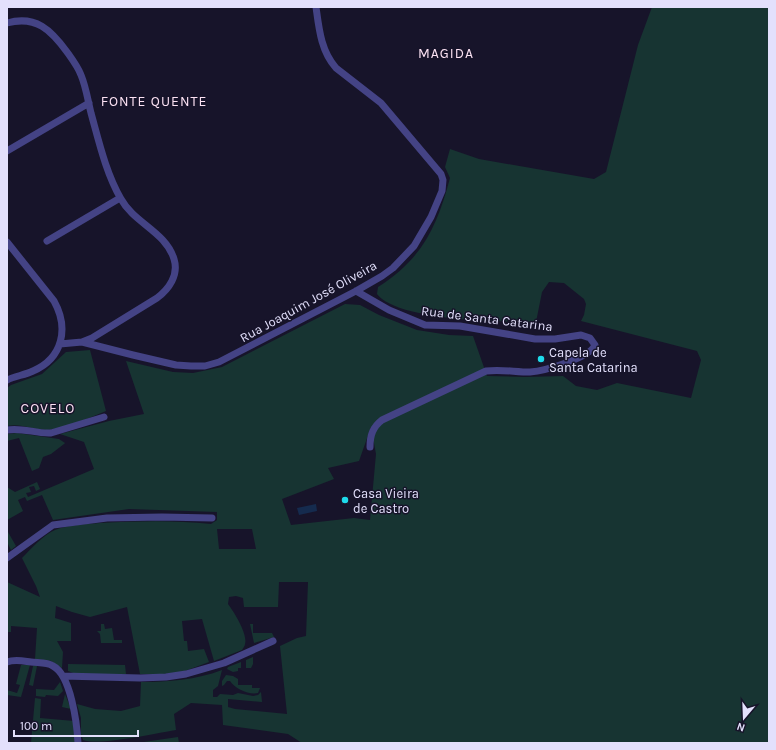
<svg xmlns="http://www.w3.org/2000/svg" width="776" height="750" viewBox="0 0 776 750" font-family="Karla,sans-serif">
<rect width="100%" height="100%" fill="#17142a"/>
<path fill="#173432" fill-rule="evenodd" d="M 652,7 L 769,7 L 769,743 L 302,743 L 288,734 L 223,725 L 222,705 L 191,703 L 174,714 L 176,730 C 157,733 100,746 83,740 L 81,734 L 81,718 L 77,704 L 95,709 L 121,711 L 140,706 L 141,682 C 168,682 196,680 222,670 L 218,686 L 213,690 L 213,697 L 217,697 L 220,694 L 233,695 L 238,693 L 253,696 L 258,695 L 261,692 L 262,702 L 228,699 L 228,707 L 235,709 L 287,714 L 280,646 L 297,638 L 306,636 L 308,582 L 279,582 L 278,607 L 244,607 L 243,598 L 236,596 L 229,597 L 228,604 C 234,612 248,634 245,644 C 245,646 243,648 242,650 L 214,661 L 202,619 L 182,621 L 184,641 L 187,641 L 188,651 L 204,649 L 209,662 C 201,665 193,668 185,671 C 171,675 155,674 140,674 L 127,607 L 90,617 L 72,612 L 56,606 L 55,618 L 71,623 L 71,641 L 57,641 L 63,652 L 62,668 L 51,661 L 35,659 L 37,628 L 11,626 L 11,632 L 7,632 L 7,582 L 40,597 L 36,586 L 22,558 C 31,549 43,535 55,530 C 67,525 88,524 100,523 C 138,521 174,520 211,524 L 217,520 L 217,512 L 129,509 L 53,520 L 42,495 L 27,501 L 25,497 L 18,500 L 23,511 L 7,520 L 7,487 L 15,492 L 37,482 L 40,489 L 36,491 L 34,486 L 29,487 L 31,492 L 26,493 L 28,497 L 94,469 L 84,442 L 60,434 L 109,421 L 144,414 L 126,361 L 173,372 L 193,373 L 222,367 L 345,304 L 360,305 L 379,315 L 417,330 L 449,335 L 473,336 L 487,376 L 525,377 L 563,376 L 576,386 L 597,390 L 617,383 L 691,398 L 701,360 L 697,351 L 581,321 L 584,315 L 586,304 L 584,299 L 564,283 L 549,282 L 542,292 L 536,322 C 502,322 398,321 377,294 L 378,287 C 422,259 437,227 450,178 L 445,167 L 450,149 L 479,159 L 594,179 L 606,172 L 638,45 ZM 371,427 L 376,454 L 370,520 L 354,518 L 291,525 L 282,499 L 334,479 L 328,468 L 359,461 ZM 217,529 L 252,529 L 256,549 L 219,549 Z
M 90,350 L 106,411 C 91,417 63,430 47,430 C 33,430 21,423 7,426 L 7,388 L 11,385 L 42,374 L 66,352 Z
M 17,433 L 59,439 L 65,443 L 64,444 L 51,454 L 43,457 L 39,468 L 32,471 L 19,438 L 7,441 L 7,434 Z
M 8,532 L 16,546 L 11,550 L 7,542 Z
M 101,624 L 104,624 L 105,629 L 112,628 L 114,640 L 122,640 L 122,643 L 101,643 L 100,634 L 97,631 L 101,631 Z
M 250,624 L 253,624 L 253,633 L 272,633 L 274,637 L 254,643 Z
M 253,657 L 253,664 L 251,668 L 246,668 L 246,660 Z
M 241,662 L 241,668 L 238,668 L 238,671 L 233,672 L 227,669 L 228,667 Z
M 68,664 L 125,665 L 126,674 L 76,674 L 68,671 Z
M 21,665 L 30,665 L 21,697 L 7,695 L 7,690 L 17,693 L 20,685 L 16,684 Z
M 33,666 L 37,666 L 33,686 L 29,685 Z
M 226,675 L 233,676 L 238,679 L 238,685 L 252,685 L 252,688 L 260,688 L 258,693 C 249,695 235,689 230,681 L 227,681 L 224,685 L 222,686 L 222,681 Z
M 60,682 L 63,691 L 58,696 L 46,695 L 45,697 L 36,696 L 36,689 L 54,690 Z
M 65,694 L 71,709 L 62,707 Z
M 35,698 L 41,699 L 40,718 L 74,721 L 75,743 L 31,743 Z
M 178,737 L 179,743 L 137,743 Z"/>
<path fill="#152b4e" d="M 316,504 L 317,511 L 299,515 L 297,508 Z"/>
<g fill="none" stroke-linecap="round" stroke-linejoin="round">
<path stroke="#444385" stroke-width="7" d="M 7,23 C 36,15 51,30 67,52 C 72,59 78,67 81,75 C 86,87 88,101 91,113 C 99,142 106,173 121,199 C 134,223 166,232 174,259 C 179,275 169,289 157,298 L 92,338 L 82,342 L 60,344
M 7,151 L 89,103
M 47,241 L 120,198
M 7,242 L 54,301 C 69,328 63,358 33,371 C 25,375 15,376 7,380
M 356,291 L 389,310 L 425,325 L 460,326 L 535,339 L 555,339 L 581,335 L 590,338 L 595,345 C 590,358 544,371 530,372 C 515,372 501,369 486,371 L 382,420 C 373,427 370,435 370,447
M 82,342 L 133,355 L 176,365 L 191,366 L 205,366 L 219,362 L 356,291 L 382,276 L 393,268 L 414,246 L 431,217 L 442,191 L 443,180 L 441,174 L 381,103 L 336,68 C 321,51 319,29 316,7
M 7,430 C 22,427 36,434 51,433 L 104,417
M 7,558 L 53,525 L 107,518 L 162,517 L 212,518
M 7,662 C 15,659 23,661 31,662 C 38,663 47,662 53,666 C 71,675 77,724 78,743
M 63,676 L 140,678 L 166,677 L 186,674 L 224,663 L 273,641"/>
</g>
<g fill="#1edbeb" stroke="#17142a" stroke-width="1.5">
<circle cx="541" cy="359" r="4"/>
<circle cx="345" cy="500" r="4"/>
</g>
<g text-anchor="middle" stroke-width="3" stroke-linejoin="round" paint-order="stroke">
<g font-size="13" fill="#e3e0fc" stroke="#17142a">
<text transform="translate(308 301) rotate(-29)" y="5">Rua Joaquim José Oliveira</text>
<text transform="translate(487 318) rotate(7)" y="5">Rua de Santa Catarina</text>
</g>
<g font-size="13" fill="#e3e0fc" stroke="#17142a" text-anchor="start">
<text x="549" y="357">Capela de<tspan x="549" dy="15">Santa Catarina</tspan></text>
<text x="353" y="498">Casa Vieira<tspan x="353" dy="15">de Castro</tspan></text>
</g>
<g font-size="14" letter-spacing="1" fill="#fce2f3" stroke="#17142a">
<text x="446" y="58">MAGIDA</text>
<text x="154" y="106">FONTE QUENTE</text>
<text x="48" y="413">COVELO</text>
</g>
</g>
<rect width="776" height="750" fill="none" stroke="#e3e0fc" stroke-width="16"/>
<g transform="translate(744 718) rotate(199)" stroke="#17142a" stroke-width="3" paint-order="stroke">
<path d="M0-3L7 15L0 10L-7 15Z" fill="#e3e0fc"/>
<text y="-6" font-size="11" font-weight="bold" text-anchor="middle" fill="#e3e0fc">N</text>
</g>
<path d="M14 730v6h124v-6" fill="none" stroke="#e3e0fc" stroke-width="2"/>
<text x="20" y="730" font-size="12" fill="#e3e0fc" stroke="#17142a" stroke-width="3" paint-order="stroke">100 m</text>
</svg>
